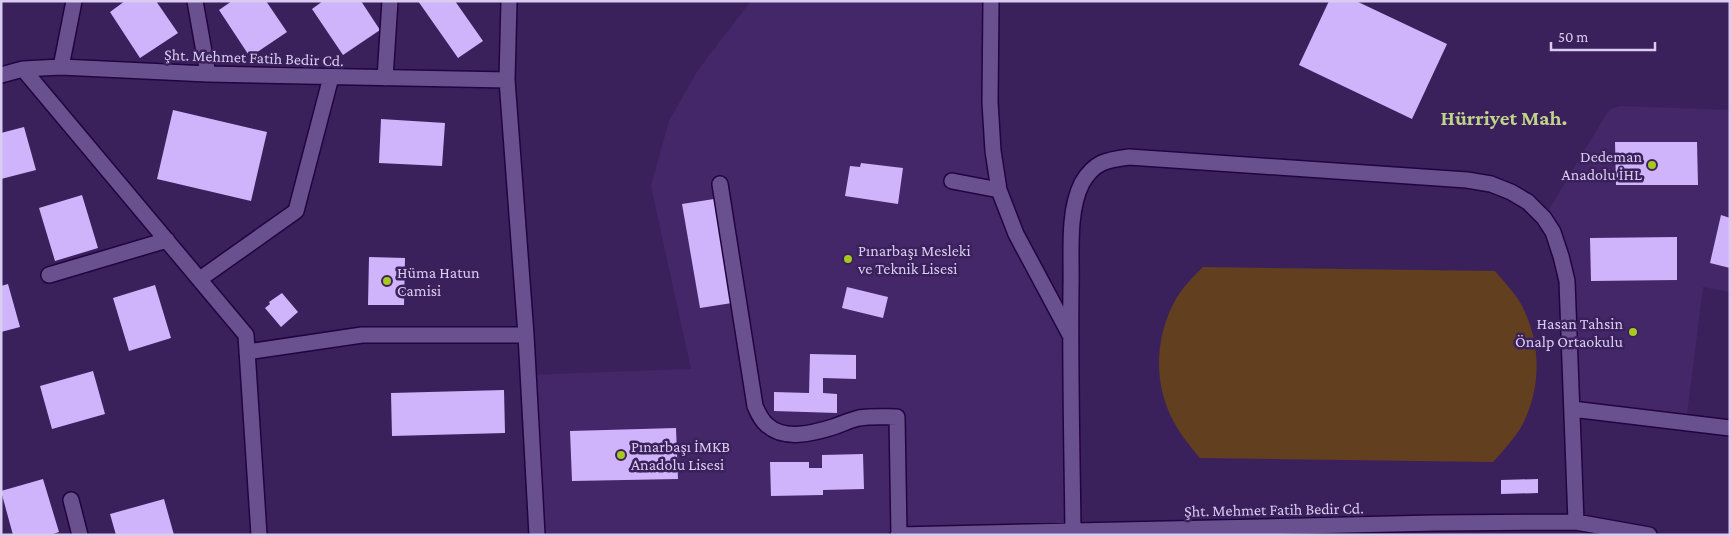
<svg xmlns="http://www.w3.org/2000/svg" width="1731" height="536" viewBox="0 0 1731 536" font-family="'Crimson Pro',serif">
<rect width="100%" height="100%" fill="#3b215c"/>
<path fill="#442769" d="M 751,1 L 991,1 L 999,190 L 1071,337 L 1073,531 L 898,535 L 537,535 L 528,375 L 691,369 L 651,186 L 669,121 L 698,70 Z
M 1620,106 L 1730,110 L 1730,292 L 1703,287 L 1686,422 L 1572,409 L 1567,281 L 1544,218 L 1607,113 L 1611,109 Z"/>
<path fill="#623f1f" d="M 1203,267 L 1495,271 C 1504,282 1514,292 1521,304 C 1542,343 1542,391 1520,429 C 1512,441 1502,452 1493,462 L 1200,458 C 1191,447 1182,437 1175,424 C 1153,386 1154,338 1176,299 C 1183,287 1193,277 1203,267 Z"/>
<path fill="#cfb4fb" d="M 125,1 L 156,1 L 178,33 L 140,58 L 110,12 Z
M 232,1 L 266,1 L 287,32 L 250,57 L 219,10 Z
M 323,1 L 361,1 L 380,30 L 343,55 L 312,9 Z
M 418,1 L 455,1 L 483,41 L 458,58 Z
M 1329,1 L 1356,1 L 1447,44 L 1412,119 L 1299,65 Z
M 173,110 L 267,132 L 251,201 L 157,179 Z
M 381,119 L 445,123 L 442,166 L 379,163 Z
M 24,127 L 36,170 L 1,179 L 1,133 Z
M 1615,142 L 1697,142 L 1698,185 L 1616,185 Z
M 861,163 L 903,168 L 898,204 L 845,196 L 850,166 L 860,167 Z
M 82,195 L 98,248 L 55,261 L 39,208 Z
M 714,199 L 732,303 L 700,308 L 682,204 Z
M 1721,215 L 1730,218 L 1730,268 L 1710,263 Z
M 1677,237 L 1677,280 L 1591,281 L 1590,238 Z
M 369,257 L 405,258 L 404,305 L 368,305 Z
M 8,284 L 20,327 L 1,332 L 1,286 Z
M 155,285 L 171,338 L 129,351 L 113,298 Z
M 847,287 L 888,297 L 883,318 L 842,308 Z
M 282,293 L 298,312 L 281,327 L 265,308 L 270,304 L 269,302 Z
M 810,354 L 856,355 L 856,379 L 823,378 L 823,393 L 837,394 L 837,413 L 774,411 L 774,392 L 809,393 Z
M 93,371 L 105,414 L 52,429 L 40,386 Z
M 504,390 L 505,433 L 392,436 L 391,393 Z
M 676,428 L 678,479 L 572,481 L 570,431 Z
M 863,454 L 864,489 L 823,490 L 823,495 L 771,496 L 770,462 L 809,462 L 809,468 L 822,468 L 822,455 Z
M 43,479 L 59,532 L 50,535 L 13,535 L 1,491 Z
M 1538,479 L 1538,493 L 1501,494 L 1501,480 Z
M 164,499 L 174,535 L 116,535 L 110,514 Z"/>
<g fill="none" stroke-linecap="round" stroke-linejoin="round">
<g stroke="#22043f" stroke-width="18">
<path id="minor" d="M 195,1 L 208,74
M 509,1 L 507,80 L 526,335 L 537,535
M 991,1 L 990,102 L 993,151 L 999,190 L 1016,234 L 1070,335
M 61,67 L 74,1
M 23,69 L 246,335 L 259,535
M 1,75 L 23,69 L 61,67 L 208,74 L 507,80
M 385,78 L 390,1
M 952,181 L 999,190
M 720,184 L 755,406 C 758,413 761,420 767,425 C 784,441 814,433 833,427 C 842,424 850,420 859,418 C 872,416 884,417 897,417 L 899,535
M 49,275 L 167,240
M 200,279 L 296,211 L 331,77
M 247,352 L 362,335 L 526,335
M 1572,409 L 1730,428
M 71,500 L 80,535
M 1073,531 C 1072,450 1070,369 1071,288 C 1072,257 1067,212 1082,183 C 1094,162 1106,160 1129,157 L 1467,180 L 1491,184 L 1511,192 L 1528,202 L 1544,218 L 1553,232 L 1561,256 L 1567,281 L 1576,522
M 898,535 L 1435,523 L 1576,522 L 1649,535"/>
</g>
<use href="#minor" stroke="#69508f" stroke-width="15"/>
</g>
<g fill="#a7c81f" stroke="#3b215c" stroke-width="2">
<circle cx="1652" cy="165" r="5"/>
<circle cx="848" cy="259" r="5"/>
<circle cx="387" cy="281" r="5"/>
<circle cx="1633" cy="332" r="5"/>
<circle cx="621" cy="455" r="5"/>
</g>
<g text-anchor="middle" stroke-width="5" stroke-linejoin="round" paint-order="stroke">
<g font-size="16" fill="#d9ccf0" stroke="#3b215c">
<text transform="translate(254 57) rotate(2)" y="6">Şht. Mehmet Fatih Bedir Cd.</text>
<text transform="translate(1274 509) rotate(-1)" y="6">Şht. Mehmet Fatih Bedir Cd.</text>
</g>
<g font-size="16" fill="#d9ccf0" stroke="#3b215c" text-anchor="start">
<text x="1642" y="162" text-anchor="end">Dedeman<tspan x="1642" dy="18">Anadolu İHL</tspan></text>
<text x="858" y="256">Pınarbaşı Mesleki<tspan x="858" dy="18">ve Teknik Lisesi</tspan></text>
<text x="397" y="278">Hüma Hatun<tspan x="397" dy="18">Camisi</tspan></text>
<text x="1623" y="329" text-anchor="end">Hasan Tahsin<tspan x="1623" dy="18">Önalp Ortaokulu</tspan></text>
<text x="631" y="452">Pınarbaşı İMKB<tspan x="631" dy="18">Anadolu Lisesi</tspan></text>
</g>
<g font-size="21" font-weight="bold" fill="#bfd489" stroke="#3b215c">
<text x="1504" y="125">Hürriyet Mah.</text>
</g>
</g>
<rect width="1731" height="536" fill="none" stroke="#d9ccf0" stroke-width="5"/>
<path d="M1551 42v8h104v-8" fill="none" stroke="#d9ccf0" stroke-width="2.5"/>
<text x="1558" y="42" font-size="15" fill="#d9ccf0" stroke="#3b215c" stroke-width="4" paint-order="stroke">50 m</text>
</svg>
